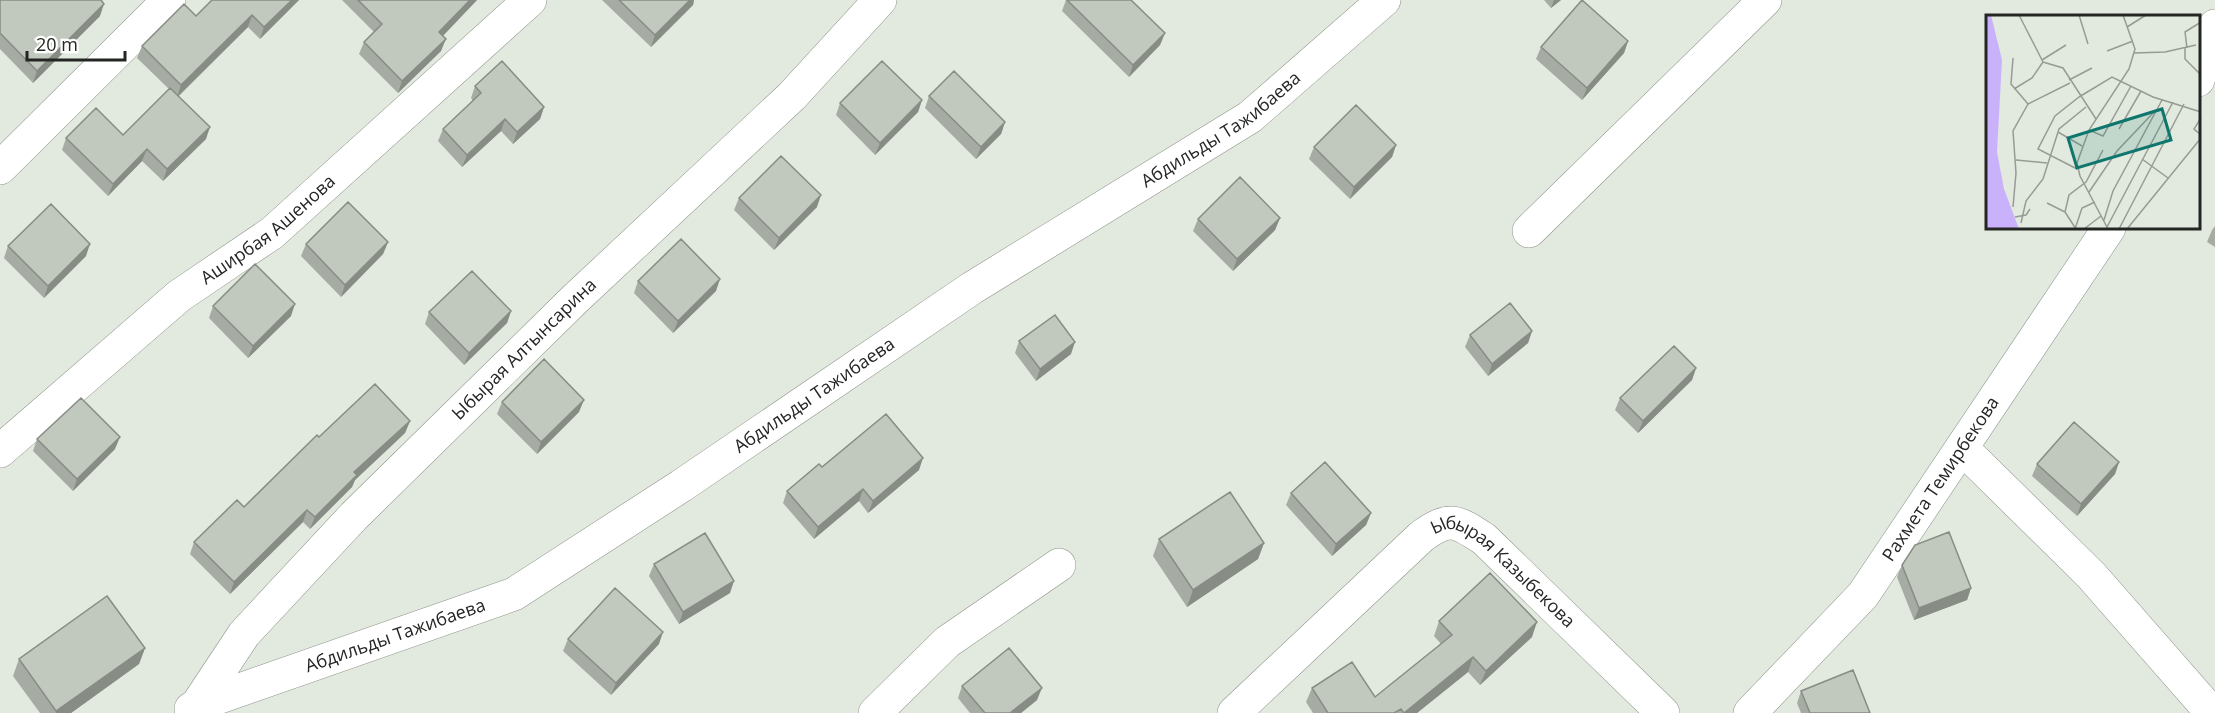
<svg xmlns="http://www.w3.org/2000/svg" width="2215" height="713" viewBox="0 0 2215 713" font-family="'Open Sans',sans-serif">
<rect width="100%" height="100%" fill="#e2e9df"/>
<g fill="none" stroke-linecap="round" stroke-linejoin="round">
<g stroke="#8c9389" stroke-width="34">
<g id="street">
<path d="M 2198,80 L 2215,26"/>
<path d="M 0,168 L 169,0"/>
<path d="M 1529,231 L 1765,0"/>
<path d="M 1962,448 L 2091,575 L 2212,713"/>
<path id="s1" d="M 0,451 L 179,296 L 272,233 L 530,0"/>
<path id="s2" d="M 197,705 L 514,594 L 681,486 L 972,288 L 1250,117 L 1384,0"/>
<path id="s3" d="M 191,709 L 197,705 L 244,634 L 354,516 L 575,299 L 792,96 L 880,0"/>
<path d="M 875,713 L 947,642 L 1059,565"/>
<path id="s4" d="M 1234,713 L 1422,536 C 1450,516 1457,521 1484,539 L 1663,713"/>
<path id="s5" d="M 1750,713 L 1863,595 L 2109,228"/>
</g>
</g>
<use href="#street" stroke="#fff" stroke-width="33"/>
</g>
<path fill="#a6aca3" d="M 0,0 L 100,16 L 33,83 L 0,49 Z
M 212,0 L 299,0 L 260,39 L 248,27 L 179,96 L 206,139 L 163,181 L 142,161 L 108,196 L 62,150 L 66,138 L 123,135 L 169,89 L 137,58 L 142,46 L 196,16 Z
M 342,0 L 477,0 L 443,36 L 441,51 L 398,93 L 359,54 L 364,42 L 374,32 Z
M 602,0 L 694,0 L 693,5 L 651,47 Z
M 1066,0 L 1131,0 L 1165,33 L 1160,45 L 1129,77 L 1062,11 Z
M 1544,0 L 1561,0 L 1551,8 Z
M 1628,41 L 1624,53 L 1582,100 L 1536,59 L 1541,47 Z
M 475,86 L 544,107 L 540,119 L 513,144 L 501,131 L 462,167 L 438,141 L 443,129 L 473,101 L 471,98 Z
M 929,96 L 1005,122 L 1001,134 L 976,159 L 925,108 Z
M 922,100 L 918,112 L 875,155 L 836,115 L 840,103 Z
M 1396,145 L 1392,157 L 1350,199 L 1309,159 L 1314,147 Z
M 739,198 L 817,207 L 774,250 L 734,210 Z
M 1280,218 L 1275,230 L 1233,271 L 1193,231 L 1198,219 Z
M 2215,226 L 2215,247 L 2207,242 L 2212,230 Z
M 388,242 L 383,254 L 341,297 L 301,256 L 306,244 Z
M 8,246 L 86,256 L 44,298 L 4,258 Z
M 638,281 L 716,291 L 673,333 L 634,293 Z
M 213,306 L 291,316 L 248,358 L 209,318 Z
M 511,311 L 507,323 L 464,365 L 425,324 L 429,312 Z
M 1532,331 L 1528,343 L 1488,376 L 1465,347 L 1470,335 Z
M 1019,341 L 1071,354 L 1036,381 L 1015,353 Z
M 1696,368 L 1692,380 L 1638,433 L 1615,410 L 1620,398 Z
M 502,402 L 579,412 L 537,454 L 497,414 Z
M 410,421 L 405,433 L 355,480 L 352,487 L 310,529 L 303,522 L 230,594 L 190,554 L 194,542 L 244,507 L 319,437 Z
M 37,439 L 115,449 L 73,491 L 33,451 Z
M 2119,462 L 2115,474 L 2077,516 L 2032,476 L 2037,464 Z
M 822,467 L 919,470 L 868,513 L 859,501 L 814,539 L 783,503 L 787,491 Z
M 1291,493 L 1371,513 L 1366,525 L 1332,556 L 1286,505 Z
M 1159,539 L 1264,543 L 1258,559 L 1187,607 L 1153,556 Z
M 654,564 L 730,593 L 679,624 L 649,576 Z
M 1902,565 L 1971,588 L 1967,600 L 1914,620 L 1897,577 Z
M 1439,621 L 1532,637 L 1480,685 L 1468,672 L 1417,713 L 1313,713 L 1306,702 L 1312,688 L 1375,697 L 1441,644 L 1434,636 Z
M 568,639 L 659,644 L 611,695 L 563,651 Z
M 145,648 L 139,664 L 71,713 L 40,713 L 13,676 L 19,659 Z
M 962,686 L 1037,700 L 1021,713 L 970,713 L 958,698 Z
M 1801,691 L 1870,713 L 1801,713 L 1797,703 Z"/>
<path fill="#878c85" d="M 292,0 L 299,0 L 260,39 L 264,27 Z
M 470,0 L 477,0 L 435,44 L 439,32 Z
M 690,0 L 694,0 L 693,5 L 651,47 L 655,35 Z
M 1554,0 L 1561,0 L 1551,8 Z
M 104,4 L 100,16 L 33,83 L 37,71 Z
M 252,15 L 248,27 L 177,97 L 181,85 Z
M 1165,33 L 1160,45 L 1129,77 L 1133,65 Z
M 446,39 L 441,51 L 398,93 L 402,81 Z
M 1628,41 L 1624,53 L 1582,100 L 1587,88 Z
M 922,100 L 918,112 L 875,155 L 880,143 Z
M 544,107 L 540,119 L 513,144 L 517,132 Z
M 505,119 L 501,131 L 462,167 L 467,155 Z
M 1005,122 L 1001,134 L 976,159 L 981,147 Z
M 210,127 L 206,139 L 163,181 L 167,169 Z
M 1396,145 L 1392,157 L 1350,199 L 1354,187 Z
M 147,149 L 142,161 L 108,196 L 113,184 Z
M 821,195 L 817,207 L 774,250 L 779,238 Z
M 1280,218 L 1275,230 L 1233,271 L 1237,259 Z
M 388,242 L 383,254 L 341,297 L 345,285 Z
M 90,244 L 86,256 L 44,298 L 48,286 Z
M 720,279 L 716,291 L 673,333 L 678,321 Z
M 295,304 L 291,316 L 248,358 L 253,346 Z
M 511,311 L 507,323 L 464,365 L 469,353 Z
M 1532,331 L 1528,343 L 1488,376 L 1492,364 Z
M 1075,342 L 1071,354 L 1036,381 L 1040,369 Z
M 1696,368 L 1692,380 L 1638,433 L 1643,421 Z
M 584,400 L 579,412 L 537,454 L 541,442 Z
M 410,421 L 405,433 L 355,480 L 352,487 L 310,529 L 315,517 L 354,472 Z
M 120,437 L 115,449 L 73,491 L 77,479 Z
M 923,458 L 919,470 L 868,513 L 873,501 Z
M 2119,462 L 2115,474 L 2077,516 L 2081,504 Z
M 863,489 L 859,501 L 814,539 L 818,527 Z
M 307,510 L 303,522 L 230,594 L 234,582 Z
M 1371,513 L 1366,525 L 1332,556 L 1336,544 Z
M 1264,543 L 1258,559 L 1187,607 L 1193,590 Z
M 734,581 L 730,593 L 679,624 L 683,612 Z
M 1971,588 L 1967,600 L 1914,620 L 1919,608 Z
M 1537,622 L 1532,637 L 1480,685 L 1486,671 Z
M 663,632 L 659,644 L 611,695 L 616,683 Z
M 145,648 L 139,664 L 71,713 L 56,713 L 56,711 Z
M 1473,657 L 1468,672 L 1417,713 L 1404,713 Z
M 1042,688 L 1037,700 L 1021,713 L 1010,713 Z"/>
<path fill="#c1c8be" stroke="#878c85" stroke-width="1.5" d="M 0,0 L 101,0 L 104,4 L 37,71 L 0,33 Z
M 212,0 L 292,0 L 264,27 L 252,15 L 181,85 L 142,46 L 184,4 L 196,16 Z
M 358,0 L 470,0 L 439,32 L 446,39 L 402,81 L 364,42 L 382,24 Z
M 619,0 L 690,0 L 655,35 Z
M 1067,0 L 1131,0 L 1165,33 L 1133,65 Z
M 1582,0 L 1628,41 L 1587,88 L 1541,47 Z
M 502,61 L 544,107 L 517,132 L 505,119 L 467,155 L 443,129 L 481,93 L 475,86 Z
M 882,61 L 922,100 L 880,143 L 840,103 Z
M 954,71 L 1005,122 L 981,147 L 929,96 Z
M 170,88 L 210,127 L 167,169 L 147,149 L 113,184 L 66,138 L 96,108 L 123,135 Z
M 1356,105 L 1396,145 L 1354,187 L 1314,147 Z
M 781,156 L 821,195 L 779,238 L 739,198 Z
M 1240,177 L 1280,218 L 1237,259 L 1198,219 Z
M 348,202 L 388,242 L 345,285 L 306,244 Z
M 51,204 L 90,244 L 48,286 L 8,246 Z
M 681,239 L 720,279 L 678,321 L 638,281 Z
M 255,264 L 295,304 L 253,346 L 213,306 Z
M 472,271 L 511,311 L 469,353 L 429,312 Z
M 1510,303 L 1532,331 L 1492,364 L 1470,335 Z
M 1055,315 L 1075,342 L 1040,369 L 1019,341 Z
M 1674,346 L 1696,368 L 1643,421 L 1620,398 Z
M 544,359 L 584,400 L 541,442 L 502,402 Z
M 375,384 L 410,421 L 354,472 L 357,475 L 315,517 L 307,510 L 234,582 L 194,542 L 237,500 L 244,507 L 317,435 L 319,437 Z
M 81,398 L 120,437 L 77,479 L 37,439 Z
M 886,414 L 923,458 L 873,501 L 863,489 L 818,527 L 787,491 L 819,464 L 822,467 Z
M 2074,422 L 2119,462 L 2081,504 L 2037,464 Z
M 1325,462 L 1371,513 L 1336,544 L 1291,493 Z
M 1230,492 L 1264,543 L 1193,590 L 1159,539 Z
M 1949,532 L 1971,588 L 1919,608 L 1902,565 L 1915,545 Z
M 705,533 L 734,581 L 683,612 L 654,564 Z
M 1490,573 L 1537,622 L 1486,671 L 1473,657 L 1404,713 L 1401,709 L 1394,713 L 1328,713 L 1312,688 L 1352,662 L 1375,697 L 1452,635 L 1439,621 Z
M 615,588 L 663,632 L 616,683 L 568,639 Z
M 107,596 L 145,648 L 56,711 L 19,659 Z
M 1009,648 L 1042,688 L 1010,713 L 985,713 L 962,686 Z
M 1853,670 L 1870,713 L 1810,713 L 1801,691 Z"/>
<g text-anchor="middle" stroke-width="6" stroke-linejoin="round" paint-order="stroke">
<g font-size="18" fill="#232622" stroke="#fff">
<text dy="6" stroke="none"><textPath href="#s2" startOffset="1182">Абдильды Тажибаева</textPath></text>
<text dy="6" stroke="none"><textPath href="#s1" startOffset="348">Аширбая Ашенова</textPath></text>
<text dy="6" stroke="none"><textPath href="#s3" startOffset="492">Ыбырая Алтынсарина</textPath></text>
<text dy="6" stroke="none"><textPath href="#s2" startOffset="696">Абдильды Тажибаева</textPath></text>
<text dy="6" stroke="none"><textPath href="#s5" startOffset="303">Рахмета Темирбекова</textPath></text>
<text dy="6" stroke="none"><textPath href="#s4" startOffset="360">Ыбырая Казыбекова</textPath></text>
<text dy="6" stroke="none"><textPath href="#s2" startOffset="210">Абдильды Тажибаева</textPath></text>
</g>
</g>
<g transform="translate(1986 15)">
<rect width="214" height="214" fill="#e2e9df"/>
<path d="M 0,0 L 5,0 L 16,45 L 11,137 L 18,174 L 33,214 L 0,214 Z" fill="#cab1fb"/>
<path fill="none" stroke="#969b93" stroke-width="1.5" d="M 33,0 L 57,47M 93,0 L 102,29M 141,12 L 160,0M 199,33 L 199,44 L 215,60M 201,33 L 199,17 L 215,7M 121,36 L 147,26M 148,38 L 179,37 L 210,30M 27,43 L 25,69 L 42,89M 56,45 L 80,30M 57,47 L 77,53 L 110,104M 83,65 L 106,53M 28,74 L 46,63 L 57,47M 93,82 L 126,62 L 167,82 L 215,97M 215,103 L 208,114 L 215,120M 133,114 L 155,76M 103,115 L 117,121 L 145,71M 72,117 L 96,131M 156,144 L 182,163M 30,145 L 61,148M 91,154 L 52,134 L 69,101 L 93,82M 103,177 L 131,136 L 168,97M 61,188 L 79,197M 27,192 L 30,158 L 27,116 L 42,89 L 84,68M 29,202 L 40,200 L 44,194M 118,205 L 127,176 L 176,85M 35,208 L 40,186 L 57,164 L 73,114 L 100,92M 121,212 L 187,87M 89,214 L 96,193 L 109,187M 90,214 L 79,197 L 83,180 L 100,167 L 117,135M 98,214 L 115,201M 122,214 L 94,161 L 91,148 L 103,115 L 143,54 L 149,34 L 137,0M 133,214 L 198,89M 141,214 L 215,123"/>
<path fill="#0f766e" fill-opacity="0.15" stroke="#0f766e" stroke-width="3" d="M 176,94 L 185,125 L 91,153 L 82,123 Z"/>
<rect width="214" height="214" fill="none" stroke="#232622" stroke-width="3"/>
</g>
<path d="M27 51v9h98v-9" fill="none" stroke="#232622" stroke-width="3"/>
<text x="36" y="51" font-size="18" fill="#232622" stroke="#ffffff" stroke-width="4.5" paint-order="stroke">20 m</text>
</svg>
